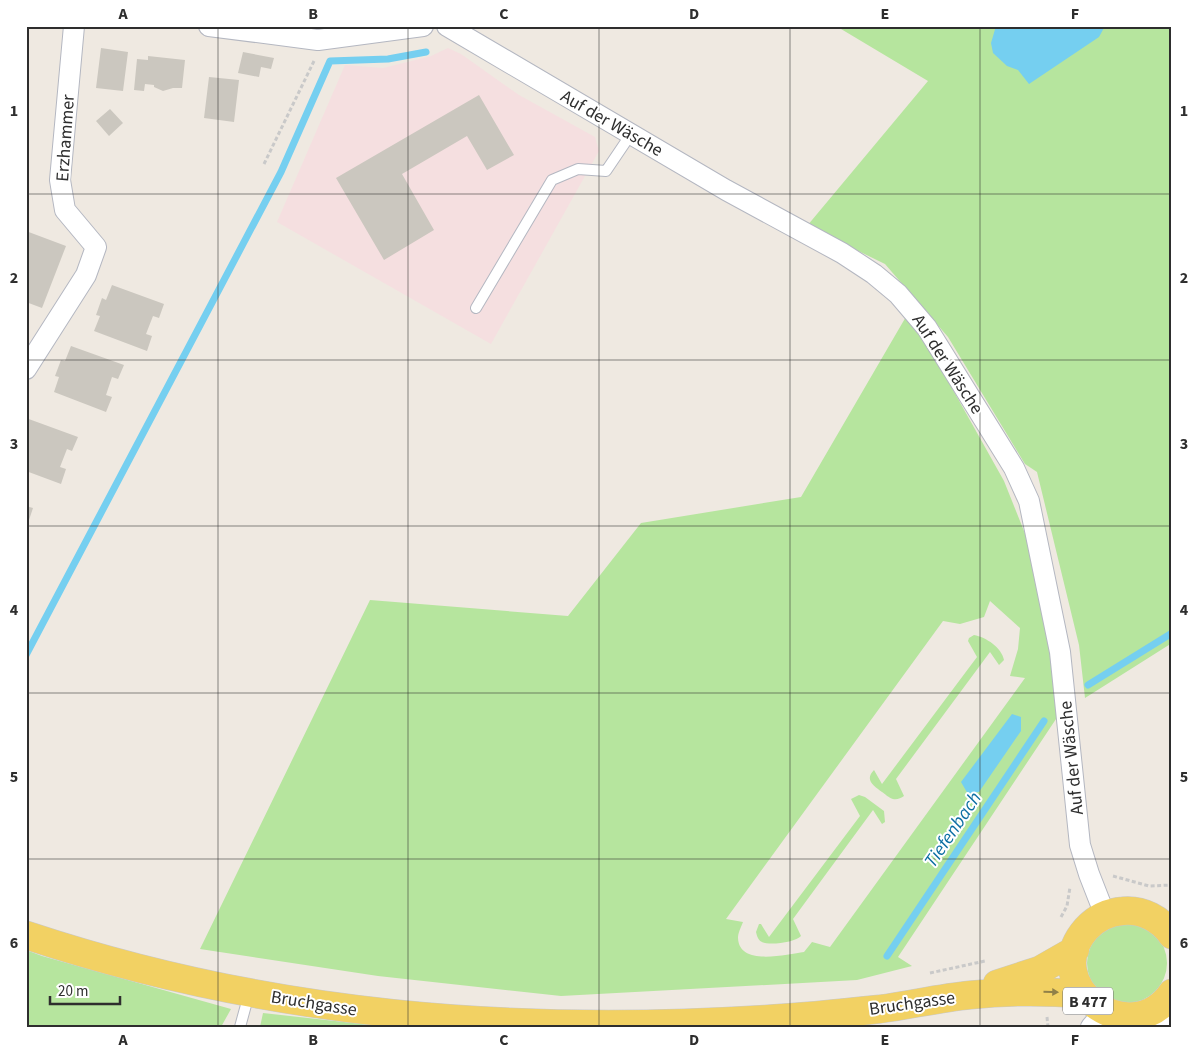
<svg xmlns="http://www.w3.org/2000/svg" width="1198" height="1053" viewBox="0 0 1198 1053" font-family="'Source Sans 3',sans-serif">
<rect width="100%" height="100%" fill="#efe9e1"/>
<path fill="#f5dfe0" d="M 448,48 L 461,54 L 519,95 L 595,137 L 599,151 L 491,344 L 277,222 L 345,65 L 383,68 L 431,56 Z"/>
<path fill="#b6e59e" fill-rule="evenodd" d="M 836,26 L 1172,26 L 1172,643 L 1085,698 L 1079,645 L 1037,472 L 1025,464 L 948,337 L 885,264 L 807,226 L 928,81 Z
M 907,315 L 920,331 L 1004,481 L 1036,561 L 1058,690 L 1058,716 L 898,957 L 912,966 L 857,980 L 561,996 L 378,976 L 200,949 L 370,600 L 568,616 L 641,523 L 801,497 ZM 990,601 L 1020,628 L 1018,649 L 1010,676 L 1025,678 L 830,947 L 812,942 L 804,952 C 787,954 739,967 738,938 C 738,933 741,927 743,922 L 726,919 L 943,621 L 960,624 L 984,617 Z
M 974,635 C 986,637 1002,648 1004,660 L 999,665 L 990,652 L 896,779 L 904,796 C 901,798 897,800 893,799 C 889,798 885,794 882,792 C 874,786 864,780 874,770 L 882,784 L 977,657 L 968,641 L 969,638 Z
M 859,795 L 865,797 L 884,811 L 885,822 L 882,824 L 873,810 L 793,919 L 801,936 C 796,942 770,946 762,942 C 758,940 757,936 756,932 L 759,924 L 761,924 L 769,937 L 860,816 L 851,799 Z
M1087 963a40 40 0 1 1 80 0a40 40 0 1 1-80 0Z
M 26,950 L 42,956 L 231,1009 L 221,1027 L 26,1027 Z
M 263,1013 L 389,1027 L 260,1027 Z"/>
<path fill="#75cff0" d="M 996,26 L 1105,26 L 1099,37 L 1029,84 L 1018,70 L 1007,66 L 993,53 L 991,43 Z
M 1012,714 L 1021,717 L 1021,731 L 979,792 L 968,794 L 961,782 Z"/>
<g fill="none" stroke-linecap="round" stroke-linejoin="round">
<path stroke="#75cff0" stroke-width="7" d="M 26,655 L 281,172 L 330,61 L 388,59 L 426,52
M 1088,685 L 1172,633
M 887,956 L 1044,721"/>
</g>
<path fill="#cbc7bf" d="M 101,48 L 128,52 L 123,91 L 96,88 Z
M 243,52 L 274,58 L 271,69 L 261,67 L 259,77 L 238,73 Z
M 148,56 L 185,60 L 182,88 L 173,88 L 163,91 L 154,87 L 154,85 L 145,84 L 144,91 L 134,90 L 137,59 L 148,60 Z
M 209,77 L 239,80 L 234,122 L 204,118 Z
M 479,95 L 514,155 L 487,170 L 467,136 L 402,174 L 434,230 L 384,260 L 336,178 Z
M 110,109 L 123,123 L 109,136 L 96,121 Z
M 26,231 L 66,246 L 42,308 L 26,302 Z
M 112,285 L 164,304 L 159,318 L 153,316 L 146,334 L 152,336 L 147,351 L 94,331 L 100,316 L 96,315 L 102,298 L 106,300 Z
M 71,346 L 124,365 L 118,379 L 112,377 L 106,395 L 112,397 L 106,412 L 54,392 L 59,377 L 55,376 L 61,360 L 65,361 Z
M 26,418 L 78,437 L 72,451 L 67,449 L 60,467 L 66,469 L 61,484 L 26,471 Z
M 26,506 L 33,508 L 28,523 L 26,522 Z"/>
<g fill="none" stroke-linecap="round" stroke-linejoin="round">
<g stroke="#b4b7c1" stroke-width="12">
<path id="lane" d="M 476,308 L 552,180 L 578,169 L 606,171 L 631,134
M 240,1027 L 249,994"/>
</g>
<g stroke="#b4b7c1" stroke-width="22">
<path id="street" d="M 209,26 L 318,40 L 423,26
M 447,26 L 726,190 L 842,253 L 874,274 L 898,294 L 927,328 L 1014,468 L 1029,501 L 1060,652 L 1080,845 L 1089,874 L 1105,915
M 26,369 L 86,275 L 96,247 L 65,210 L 60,180 L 74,26
M 1091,1027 L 1104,1012"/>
</g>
<g stroke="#b4b7c1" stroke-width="29">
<path id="secondary" d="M 1151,1012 L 1172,1018"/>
</g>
<g stroke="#c9c9c9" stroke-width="29">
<path id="primary" d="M 26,935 C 269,1016 513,1035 768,1019 C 805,1017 843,1013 880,1009 C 910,1005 940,998 970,995 C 1008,991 1045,991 1082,994
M 1172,935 C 1161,919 1142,909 1123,911 C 1109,912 1096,918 1086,929 C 1037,985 1130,1053 1172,993
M 997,984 L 1040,970 L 1075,950"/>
</g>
<path stroke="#c9c9c9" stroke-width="3" stroke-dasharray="4 2.5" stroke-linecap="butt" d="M 264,164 L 314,61
M 1113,876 L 1149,886 L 1172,885
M 1061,917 L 1067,906 L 1070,887
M 930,973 L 985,961
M 1047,1017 L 1048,1027"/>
<use href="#lane" stroke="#fff" stroke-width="10"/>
<use href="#street" stroke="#fff" stroke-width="20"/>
<use href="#secondary" stroke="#fff" stroke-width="28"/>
<use href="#primary" stroke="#f2d163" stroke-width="28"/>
</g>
<defs><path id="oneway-solid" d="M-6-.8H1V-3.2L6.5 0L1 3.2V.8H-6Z" transform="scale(1.25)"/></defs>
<use fill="#908048" href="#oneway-solid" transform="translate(1051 992) rotate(1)"/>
<path fill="none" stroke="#2e2e2e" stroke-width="1" stroke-opacity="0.55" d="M 218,26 L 218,1027M 408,26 L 408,1027M 599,26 L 599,1027M 790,26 L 790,1027M 980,26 L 980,1027M 26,194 L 1172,194M 26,360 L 1172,360M 26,526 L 1172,526M 26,693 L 1172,693M 26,859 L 1172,859"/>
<g text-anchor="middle" stroke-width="4" stroke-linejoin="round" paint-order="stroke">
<rect fill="#fff" stroke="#6d6d6d" stroke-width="1" x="1063" y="987.5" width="50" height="27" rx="4"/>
<g font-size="16" font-weight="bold" fill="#2e2e2e">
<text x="1088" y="1007">B 477</text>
</g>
<g font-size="18" fill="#2e2e2e" stroke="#fff">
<text transform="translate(612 123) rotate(30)" y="6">Auf der Wäsche</text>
<text transform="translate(65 138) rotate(-86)" y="6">Erzhammer</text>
<text transform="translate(948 364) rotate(57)" y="6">Auf der Wäsche</text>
<text transform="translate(1071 758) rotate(-96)" y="6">Auf der Wäsche</text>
<text transform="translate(314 1003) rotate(9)" y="6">Bruchgasse</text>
<text transform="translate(912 1003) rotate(-8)" y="6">Bruchgasse</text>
</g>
<g font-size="19" font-style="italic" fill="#0d6fa3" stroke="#fff">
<text transform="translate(952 829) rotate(-56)" y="7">Tiefenbach</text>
</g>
</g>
<rect width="1198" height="1053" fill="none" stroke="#ffffff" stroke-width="55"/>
<path d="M50 996v8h70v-8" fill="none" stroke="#2e2e2e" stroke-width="2.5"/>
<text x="58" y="996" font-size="15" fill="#2e2e2e" stroke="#ffffff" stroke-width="4" paint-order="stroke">20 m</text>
<rect x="28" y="28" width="1142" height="998" fill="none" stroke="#2e2e2e" stroke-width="2"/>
<g font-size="16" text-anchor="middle" font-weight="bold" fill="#2e2e2e">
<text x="123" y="19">A</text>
<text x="313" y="19">B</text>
<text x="504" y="19">C</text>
<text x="694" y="19">D</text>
<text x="885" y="19">E</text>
<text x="1075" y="19">F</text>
<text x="14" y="116">1</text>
<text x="1184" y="116">1</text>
<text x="14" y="283">2</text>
<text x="1184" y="283">2</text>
<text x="14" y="449">3</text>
<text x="1184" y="449">3</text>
<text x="14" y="615">4</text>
<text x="1184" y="615">4</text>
<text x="14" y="782">5</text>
<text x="1184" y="782">5</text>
<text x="14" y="948">6</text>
<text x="1184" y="948">6</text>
<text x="123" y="1045">A</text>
<text x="313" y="1045">B</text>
<text x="504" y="1045">C</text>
<text x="694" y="1045">D</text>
<text x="885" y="1045">E</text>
<text x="1075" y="1045">F</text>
</g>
</svg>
